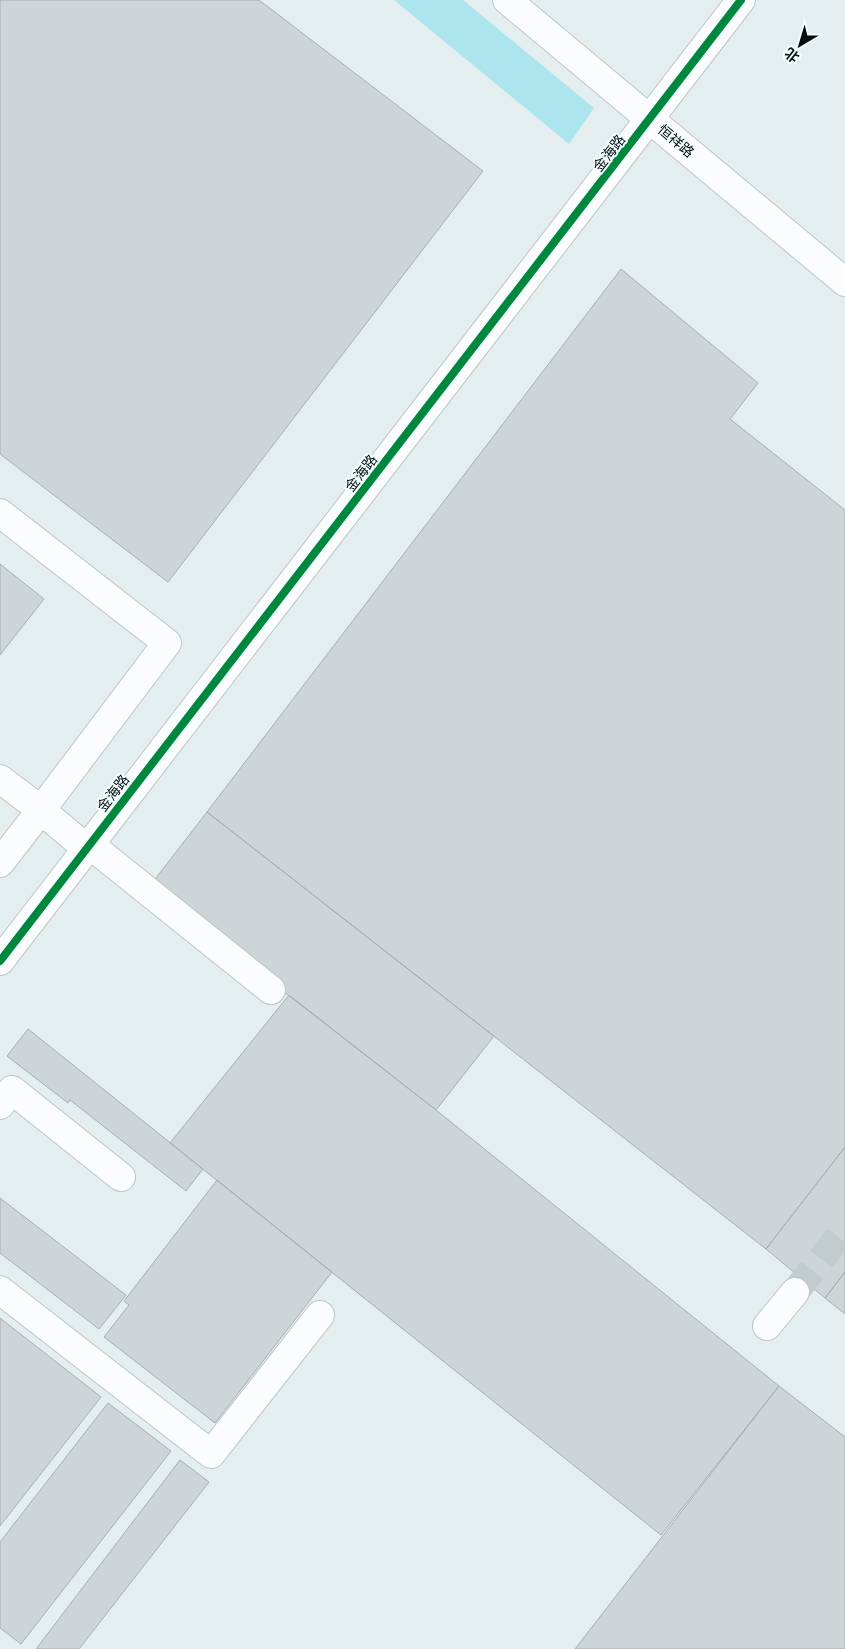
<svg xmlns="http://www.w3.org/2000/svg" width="845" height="1649" viewBox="0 0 845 1649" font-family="'Open Sans','Noto Sans SC',sans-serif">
<rect width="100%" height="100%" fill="#e4eeef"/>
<path fill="#ace5ee" d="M 394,0 L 463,0 L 594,108 L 569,144 Z"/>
<path fill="#ced5d7" stroke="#a8afb0" d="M 0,0 L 259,0 L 483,171 L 168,582 L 0,454 Z
M 621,269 L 758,383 L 730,419 L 845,510 L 845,1147 L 766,1249 L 207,812 Z
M 0,564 L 44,599 L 0,655 Z
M 207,812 L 494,1036 L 436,1110 L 149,887 Z
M 289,995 L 436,1110 L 779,1386 L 661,1535 L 170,1143 Z
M 28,1029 L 203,1169 L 186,1191 L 70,1100 L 68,1103 L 7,1056 Z
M 845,1147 L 845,1272 L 825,1298 L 766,1249 Z
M 217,1180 L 332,1272 L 215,1423 L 104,1337 L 129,1305 L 124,1301 Z
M 0,1198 L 126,1295 L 99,1329 L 0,1253 Z
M 845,1272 L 845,1314 L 825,1298 Z
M 0,1318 L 101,1397 L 0,1526 Z
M 779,1386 L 845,1437 L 845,1649 L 575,1649 Z
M 108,1403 L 171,1451 L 21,1644 L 0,1628 L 0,1542 Z
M 180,1460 L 209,1482 L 79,1649 L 36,1649 Z"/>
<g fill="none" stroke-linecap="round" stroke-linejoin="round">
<path stroke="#c3cccd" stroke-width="28" stroke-dasharray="28 14" stroke-linecap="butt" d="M 795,1292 L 845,1229"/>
<g stroke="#bec5c7" stroke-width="30">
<path id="minor" d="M 507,0 L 845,282
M 0,513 L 167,643 L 41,810 L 0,779
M 89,844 L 271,990
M 0,863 L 41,810 L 86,848
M 0,961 L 741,0
M 0,1105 L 12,1090 L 121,1177
M 0,1290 L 211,1454 L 320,1315
M 767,1326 L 795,1292"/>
</g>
<use href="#minor" stroke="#fbfcfd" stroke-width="28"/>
<g stroke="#f2fdff" stroke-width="11">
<path id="cycleway" d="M 0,961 L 741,0"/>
</g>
<use href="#cycleway" stroke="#00873e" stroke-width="8"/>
</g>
<g text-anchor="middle" stroke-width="4" stroke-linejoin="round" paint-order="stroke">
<g font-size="14" fill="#080e0f" stroke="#f2fdff">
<text transform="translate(676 141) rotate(40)" y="5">恒祥路</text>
<text transform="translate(609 153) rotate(-52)" y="5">金海路</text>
<text transform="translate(361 473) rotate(-52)" y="5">金海路</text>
<text transform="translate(113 793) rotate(-52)" y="5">金海路</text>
</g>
</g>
<g transform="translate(800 45) rotate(218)" stroke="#f2fdff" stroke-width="4" paint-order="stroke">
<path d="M0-4L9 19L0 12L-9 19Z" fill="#080e0f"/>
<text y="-8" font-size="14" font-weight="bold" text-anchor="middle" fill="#080e0f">北</text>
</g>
</svg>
